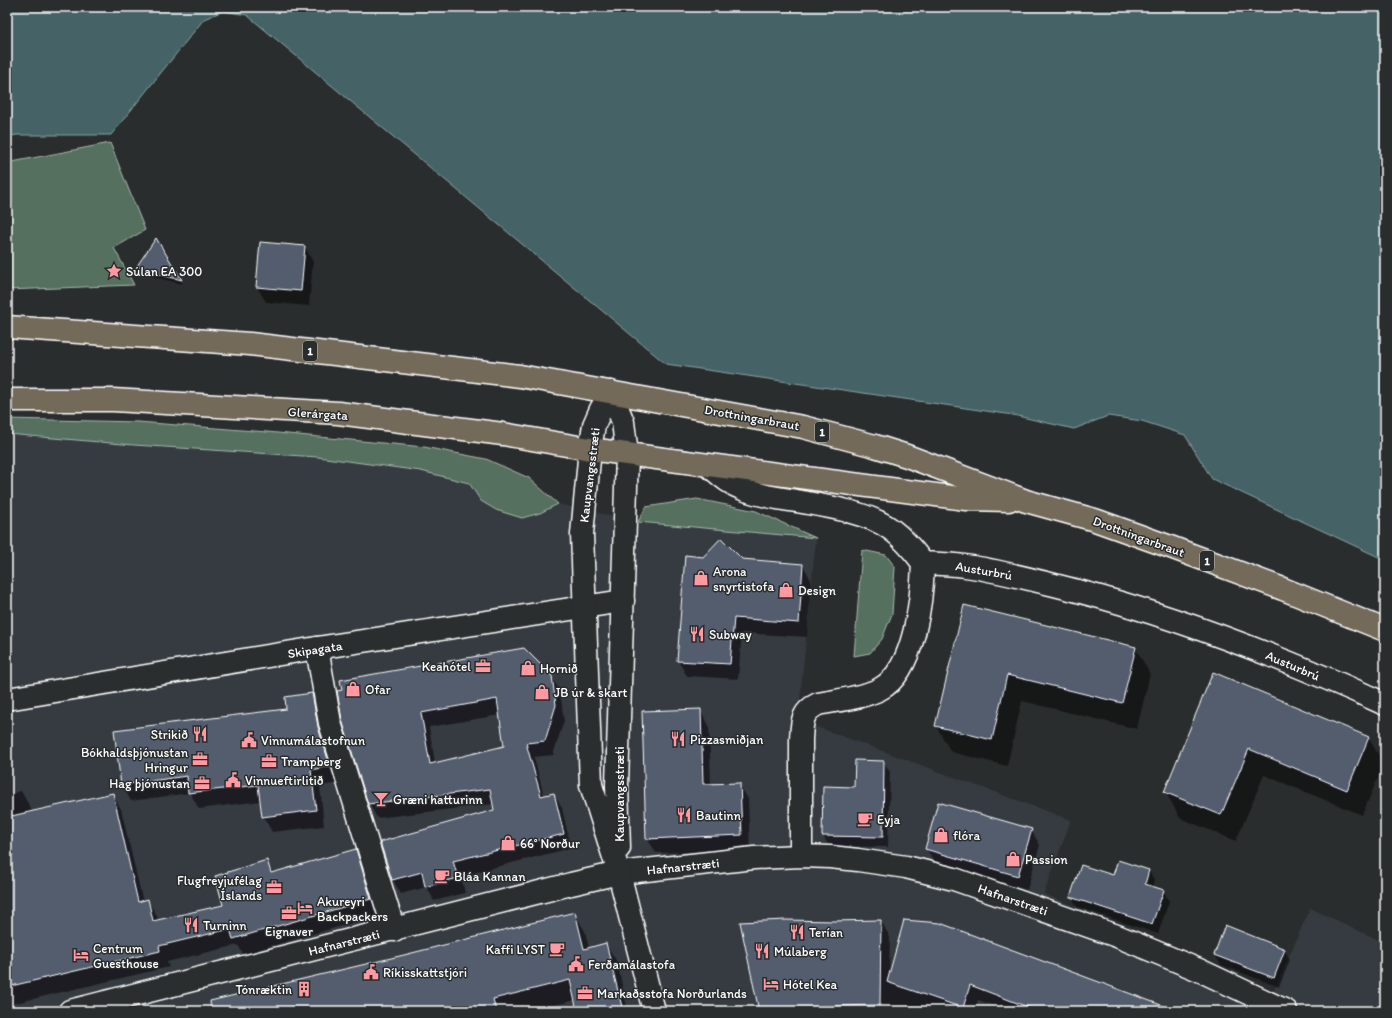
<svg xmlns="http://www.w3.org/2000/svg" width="1392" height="1018" viewBox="0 0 1392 1018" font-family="Itim,sans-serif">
<rect width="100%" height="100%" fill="#2a2d2e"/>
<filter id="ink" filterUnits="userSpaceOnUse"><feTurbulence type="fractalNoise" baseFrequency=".025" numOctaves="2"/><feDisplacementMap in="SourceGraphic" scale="8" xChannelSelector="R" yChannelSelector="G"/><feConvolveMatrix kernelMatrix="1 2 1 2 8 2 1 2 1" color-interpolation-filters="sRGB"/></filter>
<g filter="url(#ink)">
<path fill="#363b41" d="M 7,434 L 134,445 L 318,457 L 421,471 L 469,483 L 481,501 L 540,513 L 558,504 L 638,522 L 816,538 L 798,720 L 1071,820 L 1044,894 L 1110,920 L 1274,991 L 1310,908 L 1385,943 L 1385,1011 L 1177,1011 L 1146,1000 L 1141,1011 L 7,1011 Z"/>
<path fill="#55705f" stroke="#aab8af" d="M 110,143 L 145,230 L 114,248 L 134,285 L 7,290 L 7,163 Z
M 7,419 L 138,422 L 267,432 L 424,447 L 486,459 L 529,478 L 558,504 L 540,513 L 522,518 L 496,510 L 481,501 L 469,483 L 421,471 L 318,457 L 134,445 L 7,434 Z
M 697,499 L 756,511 L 816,538 L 638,522 L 646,507 Z
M 862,550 L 886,555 L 895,567 L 892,614 L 882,639 L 870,653 L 854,656 Z"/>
<path fill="#456366" stroke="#8fa1a3" d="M 7,7 L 1385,7 L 1385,560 L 1212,479 L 1185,435 L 1142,421 L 1108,416 L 1074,429 L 1013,415 L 666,364 L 247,15 L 223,11 L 204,19 L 111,135 L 17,135 L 7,137 Z"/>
<path fill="#0007" fill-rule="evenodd" d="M 156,240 L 183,284 L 157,278 L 141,270 L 138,266 Z
M 305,247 L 313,262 L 309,306 L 266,302 L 257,287 Z
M 742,560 L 803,565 L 811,580 L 807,637 L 742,633 L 738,679 L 687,676 L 678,661 Z
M 965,606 L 1135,647 L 1150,674 L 1137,729 L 1022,701 L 1007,766 L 951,752 L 936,726 Z
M 1214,673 L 1368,737 L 1384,764 L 1362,815 L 1264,775 L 1236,841 L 1180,818 L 1165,791 Z
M 551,676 L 560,691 L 564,721 L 553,755 L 534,757 L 544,796 L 554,794 L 562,808 L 571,848 L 461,876 L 465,893 L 434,901 L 427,887 L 401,894 L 393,880 L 495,811 L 494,804 L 377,818 L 369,803 L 343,720 ZM 500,715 L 505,747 L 435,763 L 429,727 Z
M 312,695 L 321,711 L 339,783 L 320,786 L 324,826 L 272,832 L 263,816 L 261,801 L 199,809 L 190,793 L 131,801 L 122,785 L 287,710 Z
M 700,710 L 709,725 L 711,785 L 739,784 L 748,799 L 750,850 L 656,853 L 647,838 Z
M 884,762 L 890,772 L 888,847 L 829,846 L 823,836 L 855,788 Z
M 21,791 L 30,807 L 32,812 L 112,794 L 121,809 L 143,902 L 148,901 L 157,916 L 158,921 L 225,905 L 266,862 L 273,873 L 355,850 L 364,866 L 380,915 L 243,954 L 238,945 L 167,962 L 169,967 L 7,1005 L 7,795 Z
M 1031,830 L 1040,845 L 1027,890 L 935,864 L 926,848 Z
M 1119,861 L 1149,871 L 1155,881 L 1153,887 L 1163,890 L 1169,901 L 1158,934 L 1077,907 L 1072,897 L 1114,876 Z
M 574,913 L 585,931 L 589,948 L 606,944 L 617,962 L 628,1011 L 578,1011 L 576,1000 L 530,1011 L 232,1011 L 404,956 Z
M 881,921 L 890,937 L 889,975 L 905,922 L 1143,1011 L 1007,1011 L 978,1000 L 975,1011 L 762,1011 L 833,922 Z
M 1284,949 L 1290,960 L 1279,987 L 1221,965 L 1215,955 Z"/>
<path fill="#525d6e" stroke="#fff" fill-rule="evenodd" d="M 156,238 L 182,280 L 153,273 L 137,266 Z
M 260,242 L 305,246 L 301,291 L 256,287 Z
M 721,538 L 742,559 L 803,564 L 799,623 L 734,618 L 730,664 L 677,661 L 685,555 L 703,557 Z
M 964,605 L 1136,647 L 1122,703 L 1007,675 L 992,740 L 935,726 Z
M 524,648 L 552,676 L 556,705 L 545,741 L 526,743 L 541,796 L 554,793 L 564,834 L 453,861 L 458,878 L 425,887 L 422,872 L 392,880 L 380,842 L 494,810 L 490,789 L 368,804 L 342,720 L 337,691 L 342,690 L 340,680 ZM 497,699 L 504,746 L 430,764 L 421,713 Z
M 1213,672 L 1369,737 L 1347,790 L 1249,749 L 1221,815 L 1164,792 Z
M 312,693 L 318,727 L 330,766 L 311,770 L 316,810 L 262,817 L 258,785 L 188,793 L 187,776 L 121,785 L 114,730 L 286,709 L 285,697 Z
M 701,709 L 703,784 L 740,783 L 742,835 L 646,839 L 642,711 Z
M 855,760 L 884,761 L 883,837 L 822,836 L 823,786 L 854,787 Z
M 113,793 L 138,902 L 148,899 L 153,921 L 223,905 L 215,876 L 267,860 L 271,873 L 356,849 L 371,899 L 233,939 L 230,929 L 159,946 L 160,951 L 7,987 L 7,817 Z
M 938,802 L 1032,829 L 1018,876 L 925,849 Z
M 1118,860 L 1149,870 L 1145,884 L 1164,890 L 1152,924 L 1070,897 L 1081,865 L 1113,875 Z
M 575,912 L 584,949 L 606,943 L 623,1011 L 577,1011 L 570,980 L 493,999 L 496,1011 L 211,1011 L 210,1001 L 404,955 Z
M 786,920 L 833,921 L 881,920 L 880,1005 L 834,1006 L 840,1011 L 759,1011 L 740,922 Z
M 904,920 L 940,923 L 1169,1008 L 1169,1011 L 1038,1011 L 970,985 L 963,1008 L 887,982 Z
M 1225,925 L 1285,949 L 1274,978 L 1214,955 Z"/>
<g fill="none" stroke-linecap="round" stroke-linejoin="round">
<g stroke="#fff" stroke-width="25">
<path id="pedestrian" d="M 317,648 L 330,723 L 394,930"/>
</g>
<g stroke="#fff" stroke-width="25">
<path id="minor" d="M 708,465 C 719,474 729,484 743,489 C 760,496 778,498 796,501 C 825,506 868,512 892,530 C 904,539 914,551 923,563
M 923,563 C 937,564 951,564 965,566 C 1003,571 1041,582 1078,591 C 1183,619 1286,659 1385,704
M 801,856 L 801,740 C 802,723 801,712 818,704 C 837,700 863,698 880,689 C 915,671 922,598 923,563
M 70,1011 L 571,884 L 619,873 L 754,858 L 801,856 L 830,857 L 858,860 L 906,867 L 954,879 L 1117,936 L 1199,970 L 1286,1011"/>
</g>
<g stroke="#fff" stroke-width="25">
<path id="tertiary" d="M 7,699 L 317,648 L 623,601"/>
</g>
<g stroke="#fff" stroke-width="25">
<path id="secondary" d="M 611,392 L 601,409 L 594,425 L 590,449 L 582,534 L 591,785 L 619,873 L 654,1011
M 611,392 L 623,422 L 627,454 L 617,785 L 619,848"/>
</g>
<g stroke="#fff" stroke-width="25">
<path id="trunk" d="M 7,327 L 250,344 L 520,376 L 803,427 L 875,446 L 907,456 L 1026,501 L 1095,520 L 1165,545 L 1283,589 L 1385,630
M 7,400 L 113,400 L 338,413 L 503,434 L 590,449 L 671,460 L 966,499 L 1009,500"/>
</g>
<use href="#pedestrian" stroke="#2a2d2e" stroke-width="22"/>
<use href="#minor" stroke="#2a2d2e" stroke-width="22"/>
<use href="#tertiary" stroke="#2a2d2e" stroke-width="22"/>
<use href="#secondary" stroke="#2a2d2e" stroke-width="22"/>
<use href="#trunk" stroke="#736b5a" stroke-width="22"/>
</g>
</g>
<defs>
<g id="sight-bare" transform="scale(1.2)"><path d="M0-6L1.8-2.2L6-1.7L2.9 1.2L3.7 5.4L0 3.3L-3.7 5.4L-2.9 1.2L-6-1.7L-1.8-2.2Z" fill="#ff9aa2" stroke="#2a2d2e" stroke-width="2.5" paint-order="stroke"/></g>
<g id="shop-bare" transform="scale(1.2)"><path d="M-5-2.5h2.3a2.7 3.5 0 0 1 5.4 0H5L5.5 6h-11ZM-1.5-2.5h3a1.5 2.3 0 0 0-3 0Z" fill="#ff9aa2" stroke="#2a2d2e" stroke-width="2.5" paint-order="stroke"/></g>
<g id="restaurant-bare" transform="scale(1.2)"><path d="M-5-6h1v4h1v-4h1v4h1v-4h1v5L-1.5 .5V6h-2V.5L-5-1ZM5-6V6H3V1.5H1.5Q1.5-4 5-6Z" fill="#ff9aa2" stroke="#2a2d2e" stroke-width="2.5" paint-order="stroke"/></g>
<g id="office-bare" transform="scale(1.2)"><path d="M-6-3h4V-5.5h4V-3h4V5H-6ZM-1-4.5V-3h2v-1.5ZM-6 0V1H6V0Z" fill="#ff9aa2" stroke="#2a2d2e" stroke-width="2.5" paint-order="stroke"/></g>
<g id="civic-bare" transform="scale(1.2)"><path d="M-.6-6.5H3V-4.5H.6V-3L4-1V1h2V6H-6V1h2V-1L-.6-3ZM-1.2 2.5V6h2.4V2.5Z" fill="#ff9aa2" stroke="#2a2d2e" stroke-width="2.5" paint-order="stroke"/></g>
<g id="bar-bare" transform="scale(1.2)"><path d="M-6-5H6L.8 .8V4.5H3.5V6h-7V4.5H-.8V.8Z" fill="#ff9aa2" stroke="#2a2d2e" stroke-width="2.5" paint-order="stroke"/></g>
<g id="cafe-bare" transform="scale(1.2)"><path d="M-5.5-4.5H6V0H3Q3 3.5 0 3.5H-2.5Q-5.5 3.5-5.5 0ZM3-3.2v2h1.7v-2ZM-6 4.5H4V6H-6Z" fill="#ff9aa2" stroke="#2a2d2e" stroke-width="2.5" paint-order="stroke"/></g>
<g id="hotel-bare" transform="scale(1.2)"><path d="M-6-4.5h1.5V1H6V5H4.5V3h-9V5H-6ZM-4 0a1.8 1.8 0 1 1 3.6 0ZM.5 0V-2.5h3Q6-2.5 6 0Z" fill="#ff9aa2" stroke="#2a2d2e" stroke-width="2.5" paint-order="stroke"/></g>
<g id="building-bare" transform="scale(1.2)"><path d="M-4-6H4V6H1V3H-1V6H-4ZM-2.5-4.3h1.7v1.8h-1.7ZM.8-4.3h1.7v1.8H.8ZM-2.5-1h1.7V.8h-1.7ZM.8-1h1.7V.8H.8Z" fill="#ff9aa2" stroke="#2a2d2e" stroke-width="2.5" paint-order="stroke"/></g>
</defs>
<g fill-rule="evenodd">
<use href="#sight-bare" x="114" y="271"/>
<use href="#shop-bare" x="701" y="578"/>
<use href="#shop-bare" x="786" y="590"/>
<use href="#restaurant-bare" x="697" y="634"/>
<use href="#office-bare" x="483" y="666"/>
<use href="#shop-bare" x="528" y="668"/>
<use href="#shop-bare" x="353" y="689"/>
<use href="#shop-bare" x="542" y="692"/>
<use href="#restaurant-bare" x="200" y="734"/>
<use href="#restaurant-bare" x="678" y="739"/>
<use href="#civic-bare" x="249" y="740"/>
<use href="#office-bare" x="200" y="759"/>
<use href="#office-bare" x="269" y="761"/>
<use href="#civic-bare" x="233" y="780"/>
<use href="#office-bare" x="202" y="783"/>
<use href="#bar-bare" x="381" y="799"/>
<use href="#restaurant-bare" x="684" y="815"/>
<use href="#cafe-bare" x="865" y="819"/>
<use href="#shop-bare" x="941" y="835"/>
<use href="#shop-bare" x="508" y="843"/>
<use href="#shop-bare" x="1013" y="859"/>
<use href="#cafe-bare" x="442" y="876"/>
<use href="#office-bare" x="274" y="887"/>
<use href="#hotel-bare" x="305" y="908"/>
<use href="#office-bare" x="289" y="913"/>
<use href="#restaurant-bare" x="191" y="925"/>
<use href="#restaurant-bare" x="797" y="932"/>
<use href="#cafe-bare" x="557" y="949"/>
<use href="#restaurant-bare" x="762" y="951"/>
<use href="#hotel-bare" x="81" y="955"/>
<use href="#civic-bare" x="576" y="964"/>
<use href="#civic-bare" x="371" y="972"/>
<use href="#hotel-bare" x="771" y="984"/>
<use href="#building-bare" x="304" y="989"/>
<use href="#office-bare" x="585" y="993"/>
</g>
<g text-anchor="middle" stroke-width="3" stroke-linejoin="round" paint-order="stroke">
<g fill="#2a2d2e" stroke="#bfc0c0" stroke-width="1">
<rect x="303" y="341" width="14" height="20" rx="3"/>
<rect x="815" y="422" width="14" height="20" rx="3"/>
<rect x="1200" y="551" width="14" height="20" rx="3"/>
</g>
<g font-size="12" font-weight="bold" fill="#fff">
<text x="310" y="355">1</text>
<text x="822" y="436">1</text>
<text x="1207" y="565">1</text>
</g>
<g font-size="13" fill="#fff" stroke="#2a2d2e" text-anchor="start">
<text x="126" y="276">Súlan EA 300</text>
<text x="713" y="576">Arona<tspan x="713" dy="15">snyrtistofa</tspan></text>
<text x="798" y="595">Design</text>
<text x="709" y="639">Subway</text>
<text x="471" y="671" text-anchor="end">Keahótel</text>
<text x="540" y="673">Hornið</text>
<text x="365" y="694">Ofar</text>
<text x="554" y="697">JB úr &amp; skart</text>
<text x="188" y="739" text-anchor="end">Strikið</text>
<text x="690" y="744">Pizzasmiðjan</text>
<text x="261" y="745">Vinnumálastofnun</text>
<text x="188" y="757" text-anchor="end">Bókhaldsþjónustan<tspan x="188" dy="15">Hringur</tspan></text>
<text x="281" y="766">Trampberg</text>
<text x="245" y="785">Vinnueftirlitið</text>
<text x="190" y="788" text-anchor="end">Hag þjónustan</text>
<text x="393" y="804">Græni hatturinn</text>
<text x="696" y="820">Bautinn</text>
<text x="877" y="824">Eyja</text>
<text x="953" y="840">flóra</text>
<text x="520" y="848">66° Norður</text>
<text x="1025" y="864">Passion</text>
<text x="454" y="881">Bláa Kannan</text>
<text x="262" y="885" text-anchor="end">Flugfreyjufélag<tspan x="262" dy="15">Íslands</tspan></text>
<text x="317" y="906">Akureyri<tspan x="317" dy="15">Backpackers</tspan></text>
<text x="203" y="930">Turninn</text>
<text x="289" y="936" text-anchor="middle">Eignaver</text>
<text x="809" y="937">Terían</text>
<text x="93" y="953">Centrum<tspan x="93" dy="15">Guesthouse</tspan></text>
<text x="545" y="954" text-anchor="end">Kaffi LYST</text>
<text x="774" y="956">Múlaberg</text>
<text x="588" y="969">Ferðamálastofa</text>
<text x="383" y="977">Ríkisskattstjóri</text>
<text x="783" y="989">Hótel Kea</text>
<text x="292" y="994" text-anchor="end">Tónræktin</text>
<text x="597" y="998">Markaðsstofa Norðurlands</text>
</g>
<g font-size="13" fill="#fff" stroke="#2a2d2e">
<text transform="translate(318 413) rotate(4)" y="5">Glerárgata</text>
<text transform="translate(752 417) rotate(10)" y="5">Drottningarbraut</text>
<text transform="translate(589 475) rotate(-83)" y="5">Kaupvangsstræti</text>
<text transform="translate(1139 536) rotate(20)" y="5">Drottningarbraut</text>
<text transform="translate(984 570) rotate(10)" y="5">Austurbrú</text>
<text transform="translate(315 649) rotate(-9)" y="5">Skipagata</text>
<text transform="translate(1293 665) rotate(23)" y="5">Austurbrú</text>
<text transform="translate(619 794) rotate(-90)" y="5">Kaupvangsstræti</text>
<text transform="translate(683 866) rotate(-6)" y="5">Hafnarstræti</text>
<text transform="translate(1013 899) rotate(19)" y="5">Hafnarstræti</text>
<text transform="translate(344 942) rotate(-14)" y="5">Hafnarstræti</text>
</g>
</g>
<rect width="1392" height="1018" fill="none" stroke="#2a2d2e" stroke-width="24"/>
<rect x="12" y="12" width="1368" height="994" fill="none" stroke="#fff" stroke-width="1.5" filter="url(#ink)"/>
</svg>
